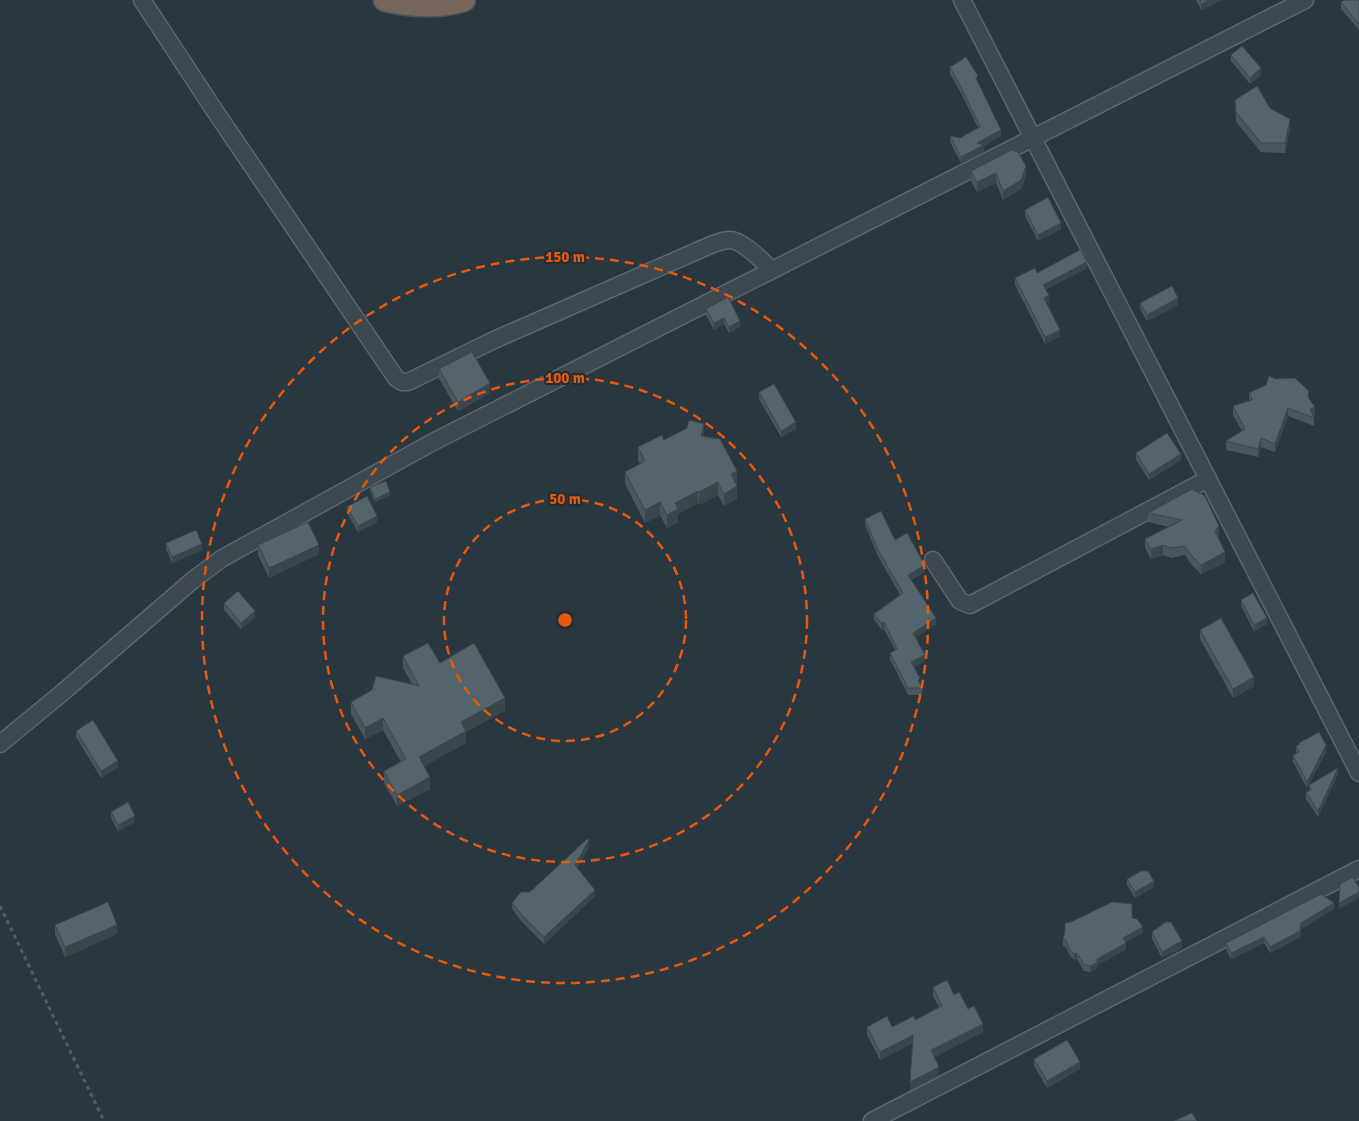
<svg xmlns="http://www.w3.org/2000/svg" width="1359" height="1121" viewBox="0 0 1359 1121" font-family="Signika,sans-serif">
<rect width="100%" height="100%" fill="#293741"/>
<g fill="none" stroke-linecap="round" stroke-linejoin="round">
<g stroke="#5b666e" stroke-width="19">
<path id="minor" d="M 142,0 L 215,111 L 396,378 L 402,382 L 408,382 L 494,340 L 713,244 C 718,243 723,240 729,240 C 742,239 762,261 772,270
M 962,0 L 1359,773
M 933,560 L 960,601 L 970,605 L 1208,479
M 0,744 L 62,693 L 193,580 L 221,559 L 433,442 L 1305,0
M 872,1121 L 1359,869"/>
</g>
<g stroke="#48535b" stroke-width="25">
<path id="highway" d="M 385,0 C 410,6 441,8 464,0"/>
</g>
<path stroke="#4b605f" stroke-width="3" stroke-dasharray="4 4" stroke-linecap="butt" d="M 0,906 L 104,1121"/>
<use href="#minor" stroke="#3d4951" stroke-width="16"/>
<use href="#highway" stroke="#76665b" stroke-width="22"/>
</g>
<path fill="#48565e" d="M 1196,0 L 1221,0 L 1201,10 Z
M 1359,0 L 1359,30 L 1341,9 L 1341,2 Z
M 1231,55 L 1261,75 L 1250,84 L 1231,61 Z
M 950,67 L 978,82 L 1001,136 L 984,146 L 984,152 L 961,163 L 950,142 L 950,136 L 960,138 L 978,128 L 961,93 L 950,74 Z
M 1235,100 L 1270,108 L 1290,129 L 1285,153 L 1261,152 L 1236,122 Z
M 971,171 L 1026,175 L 1021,189 L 1003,200 L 996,183 L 977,192 L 971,181 Z
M 1025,210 L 1061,229 L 1038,241 L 1025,216 Z
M 1087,268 L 1046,289 L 1049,302 L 1046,303 L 1060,336 L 1045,344 L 1015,285 L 1015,278 L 1037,273 Z
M 1140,303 L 1178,305 L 1147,321 L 1140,309 Z
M 706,309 L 740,327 L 729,333 L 724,324 L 714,330 L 706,315 Z
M 439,369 L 490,393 L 458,411 L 439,379 Z
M 759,392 L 796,429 L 781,437 L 759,399 Z
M 1249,393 L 1309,398 L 1315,416 L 1314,416 L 1314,426 L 1288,416 L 1275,452 L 1261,447 L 1258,457 L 1226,450 L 1226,441 L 1242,431 L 1233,415 L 1233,406 L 1249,401 Z
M 704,436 L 737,483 L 736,483 L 737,499 L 724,506 L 718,495 L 699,505 L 698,503 L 678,514 L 678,522 L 667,528 L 660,515 L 645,523 L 625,484 L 625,472 L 640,464 L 638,460 L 638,447 Z
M 1136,453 L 1181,460 L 1149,480 L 1136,460 Z
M 370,487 L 390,495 L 375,502 L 370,491 Z
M 1192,489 L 1219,535 L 1218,537 L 1225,562 L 1201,574 L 1191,564 L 1185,555 L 1172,558 L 1163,555 L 1151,559 L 1145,548 L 1145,539 L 1169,527 L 1148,522 L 1148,513 Z
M 347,507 L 377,522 L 358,532 L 347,513 Z
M 865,519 L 895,540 L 925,572 L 911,580 L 936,624 L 916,637 L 925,661 L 914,667 L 922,688 L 922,695 L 908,695 L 890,659 L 890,653 L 895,650 L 884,629 L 882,630 L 874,620 L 874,614 L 900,595 L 878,556 L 865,525 Z
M 166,543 L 202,550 L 172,563 L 166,549 Z
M 258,545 L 319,554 L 269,578 L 258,555 Z
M 1241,600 L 1267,624 L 1254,631 L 1241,606 Z
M 224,603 L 255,617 L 241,629 L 224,610 Z
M 1200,630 L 1254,686 L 1233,698 L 1200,639 Z
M 403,656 L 440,663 L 505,710 L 466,732 L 466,743 L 424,766 L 430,789 L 397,806 L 384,783 L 384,771 L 401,762 L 383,730 L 365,739 L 351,714 L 351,702 L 412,684 L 403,668 Z
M 76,731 L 118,767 L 101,778 L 76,737 Z
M 1299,743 L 1326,752 L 1307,788 L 1293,762 L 1293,755 L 1296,754 L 1296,746 L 1299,744 Z
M 1338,774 L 1318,817 L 1306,799 L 1306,792 L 1309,791 L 1309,785 Z
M 111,812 L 135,822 L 118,831 L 111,818 Z
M 589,847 L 577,868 L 595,896 L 544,944 L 522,922 L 512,909 L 512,903 L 530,892 Z
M 1127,879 L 1154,887 L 1135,898 L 1127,885 Z
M 1334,909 L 1301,929 L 1300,937 L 1270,953 L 1264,943 L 1231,959 L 1226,949 L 1226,943 Z
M 1132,918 L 1143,933 L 1126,942 L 1126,950 L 1097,965 L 1097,969 L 1090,972 L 1084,971 L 1077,959 L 1074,960 L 1069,954 L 1066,947 L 1063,946 L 1063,940 Z
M 55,925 L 117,934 L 65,957 L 55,934 Z
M 1152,932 L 1182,948 L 1162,958 L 1152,939 Z
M 933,987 L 954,995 L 968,1009 L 983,1032 L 934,1057 L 939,1075 L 910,1090 L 913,1043 L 880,1060 L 867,1035 L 867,1027 L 892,1027 L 915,1020 L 939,1007 L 933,996 Z
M 1034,1059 L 1080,1069 L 1047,1088 L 1034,1066 Z"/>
<path fill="#3b464c" d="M 1209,0 L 1221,0 L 1201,10 L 1201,4 Z
M 1261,68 L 1261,75 L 1250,84 L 1250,78 Z
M 1290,119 L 1290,129 L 1285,153 L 1285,143 Z
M 1001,130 L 1001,136 L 984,146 L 984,152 L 961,163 L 961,157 L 977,143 Z
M 1026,166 L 1026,175 L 1021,189 L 1003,200 L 1003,191 Z
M 996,173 L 996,183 L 977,192 L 977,182 Z
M 1061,223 L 1061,229 L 1038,241 L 1038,235 Z
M 1087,262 L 1087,268 L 1043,291 L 1043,285 Z
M 1049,295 L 1049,302 L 1044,304 L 1044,298 Z
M 1178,298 L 1178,305 L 1147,321 L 1147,315 Z
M 724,318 L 724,324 L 714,330 L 714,323 Z
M 740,321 L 740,327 L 729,333 L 729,327 Z
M 1060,330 L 1060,336 L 1045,344 L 1045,337 Z
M 490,383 L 490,393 L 458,411 L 458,402 Z
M 1315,407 L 1315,416 L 1312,417 L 1310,409 Z
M 1288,408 L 1288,416 L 1275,452 L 1275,444 Z
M 796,422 L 796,429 L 781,437 L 781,431 Z
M 704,424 L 704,436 L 701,436 Z
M 1261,438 L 1261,447 L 1258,457 L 1258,449 Z
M 1181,454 L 1181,460 L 1149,480 L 1149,474 Z
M 737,471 L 737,483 L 731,486 L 731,474 Z
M 718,482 L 718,495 L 699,505 L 699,492 Z
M 737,486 L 737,499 L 724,506 L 724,494 Z
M 698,491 L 698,503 L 678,514 L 678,522 L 667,528 L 667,515 L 675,503 Z
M 390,492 L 390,495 L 375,502 L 375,499 Z
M 660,502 L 660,515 L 645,523 L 645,510 Z
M 377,516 L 377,522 L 358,532 L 358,526 Z
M 1219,526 L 1219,535 L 1215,540 L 1215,531 Z
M 202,544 L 202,550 L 172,563 L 172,557 Z
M 319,545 L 319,554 L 269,578 L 269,568 Z
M 1163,545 L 1163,555 L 1151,559 L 1151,549 Z
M 1225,552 L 1225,562 L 1201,574 L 1201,565 Z
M 925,565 L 925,572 L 908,581 L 908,575 Z
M 255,611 L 255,617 L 241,629 L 241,623 Z
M 936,618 L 936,624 L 913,639 L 913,633 Z
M 1267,618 L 1267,624 L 1254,631 L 1254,625 Z
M 884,622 L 884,629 L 882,630 L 882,624 Z
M 925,655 L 925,661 L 911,668 L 911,662 Z
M 1254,677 L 1254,686 L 1233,698 L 1233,689 Z
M 505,698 L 505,710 L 466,732 L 466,743 L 419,769 L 419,757 L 461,722 Z
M 383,718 L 383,730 L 365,739 L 365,728 Z
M 1326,745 L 1326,752 L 1307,788 L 1307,782 Z
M 118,761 L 118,767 L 101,778 L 101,771 Z
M 1338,768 L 1338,774 L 1318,817 L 1318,811 Z
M 430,777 L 430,789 L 397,806 L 397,795 Z
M 135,816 L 135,822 L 118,831 L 118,825 Z
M 589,840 L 589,847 L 575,871 L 575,865 Z
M 1154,881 L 1154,887 L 1135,898 L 1135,892 Z
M 595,890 L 595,896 L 544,944 L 544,937 Z
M 1359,892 L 1359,898 L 1339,909 L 1339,903 Z
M 1334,903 L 1334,909 L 1301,929 L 1300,937 L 1270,953 L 1270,947 L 1301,923 Z
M 117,925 L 117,934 L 65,957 L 65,947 Z
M 1143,927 L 1143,933 L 1123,944 L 1123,938 Z
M 1264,937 L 1264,943 L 1231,959 L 1231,953 Z
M 1182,941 L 1182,948 L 1162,958 L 1162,952 Z
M 1126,943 L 1126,950 L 1097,965 L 1097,959 Z
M 1077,953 L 1077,959 L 1074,960 L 1074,954 Z
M 1097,963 L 1097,969 L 1090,972 L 1090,966 Z
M 983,1024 L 983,1032 L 931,1059 L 931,1050 Z
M 913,1035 L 913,1043 L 880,1060 L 880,1052 Z
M 1080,1062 L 1080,1069 L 1047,1088 L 1047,1081 Z
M 939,1067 L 939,1075 L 910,1090 L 910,1082 Z"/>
<path fill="#54646d" stroke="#3b464c" d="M 1200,0 L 1209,0 L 1201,4 Z
M 1344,0 L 1359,0 L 1359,24 L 1341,2 Z
M 1242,46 L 1261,68 L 1250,78 L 1231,55 Z
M 966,57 L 978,76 L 976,78 L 1001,130 L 977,143 L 984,145 L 961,157 L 950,136 L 960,138 L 980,127 L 961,87 L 950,67 Z
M 1257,86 L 1270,108 L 1290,119 L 1285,143 L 1261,143 L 1236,112 L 1235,100 Z
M 1012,150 L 1018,152 L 1026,166 L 1021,180 L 1003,191 L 996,173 L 977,182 L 971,171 Z
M 1048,197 L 1061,223 L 1038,235 L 1025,210 Z
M 1080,250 L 1087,262 L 1043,285 L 1049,295 L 1044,298 L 1060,330 L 1045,337 L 1015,278 L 1035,268 L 1037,273 Z
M 1172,286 L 1178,298 L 1147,315 L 1140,303 Z
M 728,297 L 740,321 L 729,327 L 724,318 L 714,323 L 706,309 Z
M 472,352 L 490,383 L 458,402 L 439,369 Z
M 1269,376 L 1275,379 L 1295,378 L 1309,391 L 1308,397 L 1315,407 L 1310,409 L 1314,418 L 1288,408 L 1275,444 L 1261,438 L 1258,449 L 1226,441 L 1245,429 L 1233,406 L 1252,400 L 1249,393 L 1266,385 Z
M 774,384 L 796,422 L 781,431 L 759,392 Z
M 689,420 L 704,424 L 701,436 L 720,439 L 737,471 L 731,474 L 737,486 L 724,494 L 718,482 L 699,492 L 698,491 L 675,503 L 678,509 L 667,515 L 660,502 L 645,510 L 625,472 L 645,461 L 638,447 L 662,435 L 664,440 L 687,428 Z
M 1167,433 L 1181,454 L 1149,474 L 1136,453 Z
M 386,481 L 390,492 L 375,499 L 370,487 Z
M 1192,489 L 1205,496 L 1219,526 L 1215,531 L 1225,552 L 1201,565 L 1191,555 L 1185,546 L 1172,548 L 1163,545 L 1151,549 L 1145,539 L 1182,520 L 1148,513 Z
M 367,496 L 377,516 L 358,526 L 347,507 Z
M 881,511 L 895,540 L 907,533 L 925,565 L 908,575 L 936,618 L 913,633 L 925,655 L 911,662 L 920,678 L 918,680 L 922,688 L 908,688 L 890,653 L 897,649 L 884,622 L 882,624 L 874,614 L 903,593 L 878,550 L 865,519 Z
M 308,522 L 319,545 L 269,568 L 258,545 Z
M 196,530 L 202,544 L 172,557 L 166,543 Z
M 238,591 L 255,611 L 241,623 L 224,603 Z
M 1253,593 L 1267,618 L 1254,625 L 1241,600 Z
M 1221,618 L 1254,677 L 1233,689 L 1200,630 Z
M 428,643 L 440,663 L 474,643 L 505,698 L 461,722 L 466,731 L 419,757 L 430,777 L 397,795 L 384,771 L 406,759 L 383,718 L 365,728 L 351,702 L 372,690 L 376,676 L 419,686 L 403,656 Z
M 93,720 L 118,761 L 101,771 L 76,731 Z
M 1319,732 L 1326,745 L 1307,782 L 1293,755 L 1299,752 L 1296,746 L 1300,744 L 1299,743 Z
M 1338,768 L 1318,811 L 1306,792 L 1311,790 L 1309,785 Z
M 128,802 L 135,816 L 118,825 L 111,812 Z
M 587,839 L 589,840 L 575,865 L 595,890 L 544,937 L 522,915 L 512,903 L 521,892 L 530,892 Z
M 1141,871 L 1148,871 L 1154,881 L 1135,892 L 1127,879 Z
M 1353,877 L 1359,888 L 1359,892 L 1339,903 L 1340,884 Z
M 1321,894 L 1334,903 L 1301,923 L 1300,931 L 1270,947 L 1264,937 L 1231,953 L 1226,943 Z
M 108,902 L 117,925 L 65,947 L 55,925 Z
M 1112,902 L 1132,904 L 1132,918 L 1137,919 L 1143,927 L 1123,938 L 1126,943 L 1097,959 L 1097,963 L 1090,966 L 1084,965 L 1077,953 L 1074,954 L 1069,948 L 1066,940 L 1063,940 L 1065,929 L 1065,923 L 1071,922 Z
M 1166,922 L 1171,922 L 1182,941 L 1162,952 L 1152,932 L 1163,924 Z
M 947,980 L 954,995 L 959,992 L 968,1009 L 974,1006 L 983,1024 L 931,1050 L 939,1067 L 910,1082 L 913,1035 L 880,1052 L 867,1027 L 887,1016 L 892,1027 L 914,1016 L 915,1020 L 942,1006 L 933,987 Z
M 1067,1040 L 1080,1062 L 1047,1081 L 1034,1059 Z
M 1192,1113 L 1197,1121 L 1174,1121 Z"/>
<g fill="none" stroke="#e8590c" stroke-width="2.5" stroke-dasharray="9 6">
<circle cx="565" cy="620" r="121"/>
<circle cx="565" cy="620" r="242"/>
<circle cx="565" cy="620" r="363"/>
</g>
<circle cx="565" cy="620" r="8" fill="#e8590c" stroke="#222e36" stroke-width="2.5"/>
<g font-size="15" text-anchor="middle" font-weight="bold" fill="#e8590c" stroke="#222e36" stroke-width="4.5" stroke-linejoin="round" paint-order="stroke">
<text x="565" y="262">150 m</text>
<text x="565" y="383">100 m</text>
<text x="565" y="504">50 m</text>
</g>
</svg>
